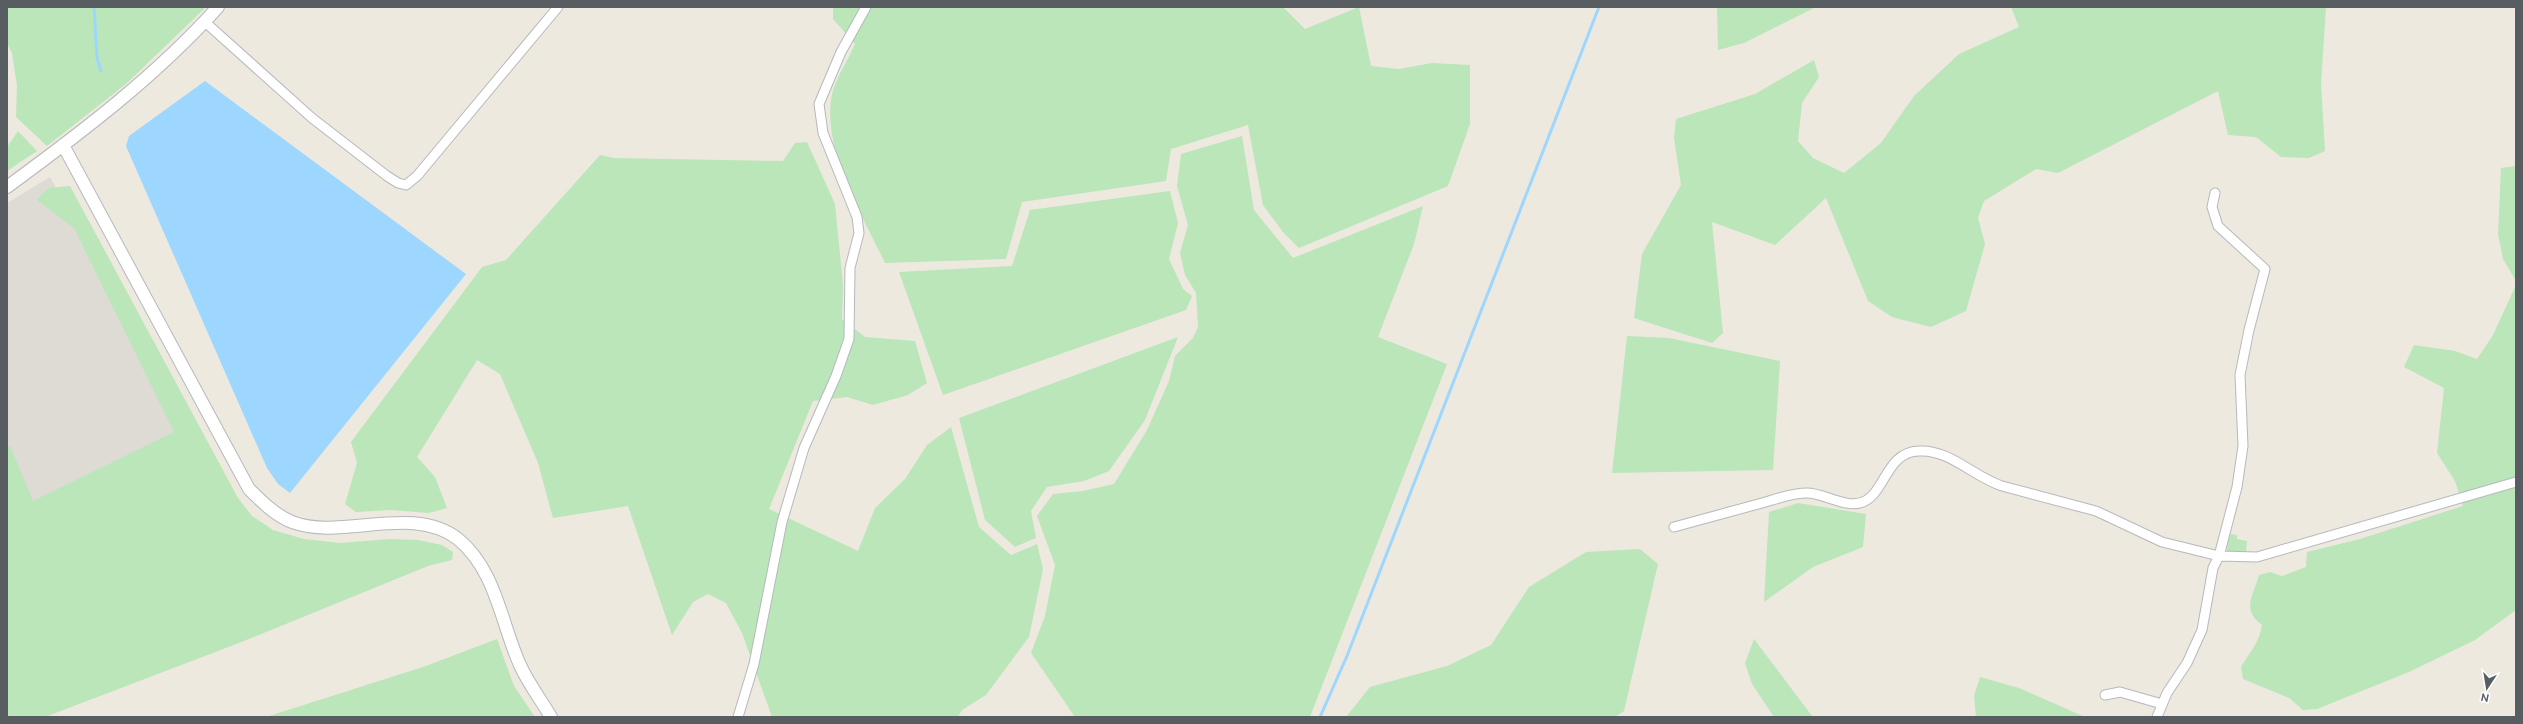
<svg xmlns="http://www.w3.org/2000/svg" width="2523" height="724" viewBox="0 0 2523 724" font-family="Ubuntu,sans-serif">
<rect width="100%" height="100%" fill="#ede9df"/>
<path fill="#dddbd4" d="M 50,177 L 241,520 L 7,642 L 7,203 Z"/>
<path fill="#bae6b9" d="M 7,7 L 206,7 L 126,84 L 47,146 L 16,117 L 17,86 L 12,53 L 7,43 Z
M 833,7 L 1283,7 L 1305,29 L 1359,7 L 1371,66 L 1399,69 L 1432,63 L 1470,65 L 1470,124 L 1448,186 L 1299,248 L 1283,232 L 1263,205 L 1248,125 L 1171,149 L 1166,181 L 1022,202 L 1006,259 L 885,263 C 862,214 821,149 832,94 C 836,78 848,60 855,44 L 833,19 Z
M 1717,7 L 1816,7 L 1744,43 L 1718,50 Z
M 2011,7 L 2326,7 L 2321,83 L 2325,151 L 2309,158 L 2281,157 L 2256,137 L 2228,135 L 2218,91 L 2058,173 L 2036,169 L 1984,201 L 1978,218 L 1985,244 L 1966,311 L 1931,327 L 1892,317 L 1868,301 L 1826,198 L 1775,245 L 1712,222 L 1723,333 L 1712,343 L 1634,318 L 1642,254 L 1681,185 L 1674,138 L 1676,119 L 1755,94 L 1814,60 L 1819,77 L 1802,103 L 1798,141 L 1813,158 L 1844,173 L 1881,143 L 1914,96 L 1959,54 L 2019,27 Z
M 18,131 L 37,151 L 7,171 L 7,147 Z
M 1242,136 L 1254,210 L 1293,258 L 1423,206 L 1414,244 L 1378,337 L 1447,364 L 1310,717 L 1075,717 L 1031,653 L 1045,616 L 1055,565 L 1037,516 L 1053,494 L 1083,491 L 1114,484 L 1147,430 L 1169,381 L 1175,356 L 1193,338 L 1198,327 L 1196,293 L 1185,275 L 1180,253 L 1188,225 L 1177,186 L 1181,154 Z
M 807,142 L 835,204 L 843,285 L 842,319 L 865,337 L 915,341 L 927,383 L 908,395 L 873,405 L 847,397 L 813,401 L 769,509 L 858,551 L 875,508 L 905,479 L 927,445 L 951,427 L 979,527 L 1011,555 L 1037,544 L 1043,569 L 1029,637 L 986,695 L 962,710 L 958,717 L 772,717 L 742,633 L 726,603 L 708,594 L 693,602 L 672,635 L 628,506 L 553,518 L 538,463 L 500,374 L 477,360 L 417,457 L 435,477 L 447,508 L 429,513 L 391,510 L 356,512 L 345,504 L 357,463 L 351,442 L 482,267 L 506,260 L 600,155 L 614,158 L 783,161 L 795,143 Z
M 2516,166 L 2516,281 L 2503,259 L 2498,234 L 2501,168 Z
M 70,186 L 238,498 L 252,516 L 273,530 L 304,539 L 340,543 L 390,539 L 418,540 L 442,545 L 453,552 L 452,560 L 428,566 L 239,643 L 45,717 L 7,717 L 7,447 L 10,446 L 33,501 L 174,432 L 74,228 L 37,200 L 48,188 Z
M 1170,191 L 1178,223 L 1169,259 L 1183,289 L 1192,296 L 1186,310 L 943,395 L 899,272 L 1012,266 L 1030,210 Z
M 2516,285 L 2516,610 L 2475,640 L 2409,672 L 2317,709 L 2303,710 L 2289,698 L 2243,679 L 2241,667 C 2249,653 2260,642 2262,625 C 2241,609 2253,597 2259,575 L 2270,572 L 2282,576 L 2306,567 L 2307,552 L 2360,539 L 2463,506 L 2455,481 L 2437,453 L 2444,388 L 2404,367 L 2414,345 L 2455,351 L 2477,359 L 2493,335 Z
M 1627,336 L 1669,338 L 1780,361 L 1773,470 L 1612,473 Z
M 1178,337 L 1145,420 L 1109,471 L 1084,481 L 1047,487 L 1031,511 L 1036,538 L 1015,547 L 985,520 L 959,418 Z
M 1798,503 L 1866,514 L 1863,547 L 1813,567 L 1764,602 L 1769,512 Z
M 2229,534 L 2237,535 L 2237,539 L 2247,541 L 2246,554 L 2227,551 Z
M 1640,549 L 1658,564 L 1624,711 L 1615,717 L 1346,717 L 1370,687 L 1447,666 L 1491,645 L 1529,587 L 1586,552 Z
M 497,639 L 514,686 L 535,717 L 266,717 L 426,666 Z
M 1754,639 L 1812,716 L 1813,717 L 1774,717 L 1752,684 L 1745,663 Z
M 1980,677 L 2019,688 L 2085,717 L 1976,717 L 1974,696 Z"/>
<path fill="#9dd6ff" d="M 205,81 L 466,274 L 290,493 L 278,484 L 267,468 L 126,146 L 129,136 Z"/>
<g fill="none" stroke-linecap="round" stroke-linejoin="round">
<path stroke="#9dd6ff" stroke-width="3" d="M 94,7 L 97,58 L 101,71
M 1320,717 L 1347,656 L 1599,7"/>
<g stroke="#b5b8bd" stroke-width="11">
<path id="minor" d="M 205,22 L 312,118 L 387,176 L 398,183 L 406,185 L 417,176 L 558,7
M 1674,527 C 1703,519 1733,511 1762,503 C 1776,499 1792,493 1807,493 C 1824,493 1846,509 1863,502 C 1886,492 1886,452 1919,451 C 1949,449 1974,477 2002,486 L 2096,511 L 2162,542 L 2219,556 L 2257,557 L 2516,482
M 2105,695 L 2120,692 L 2162,704
M 738,717 L 754,664 L 782,522 L 804,448 L 836,376 L 849,339 L 850,268 L 859,233 L 857,217 L 823,133 L 819,104 L 841,52 L 866,7
M 2157,717 L 2167,693 L 2187,663 L 2202,630 L 2213,568 L 2219,556 L 2237,487 L 2243,446 L 2240,375 L 2249,330 L 2265,269 L 2218,226 L 2212,207 L 2215,193"/>
</g>
<g stroke="#b5b8bd" stroke-width="14">
<path id="tertiary" d="M 63,145 L 249,489 C 262,502 275,515 292,522 C 342,541 412,503 458,539 C 496,570 501,623 520,665 C 528,683 541,700 551,717
M 7,187 C 82,132 156,76 218,7"/>
</g>
<use href="#minor" stroke="#fff" stroke-width="9"/>
<use href="#tertiary" stroke="#fff" stroke-width="12"/>
</g>
<rect width="2523" height="724" fill="none" stroke="#585d62" stroke-width="16"/>
<g transform="translate(2487 688) rotate(192)" stroke="#ffffff" stroke-width="3" paint-order="stroke">
<path d="M0-3L7 15L0 10L-7 15Z" fill="#585d62"/>
<text y="-6" font-size="11" font-weight="bold" text-anchor="middle" fill="#585d62">N</text>
</g>
</svg>
